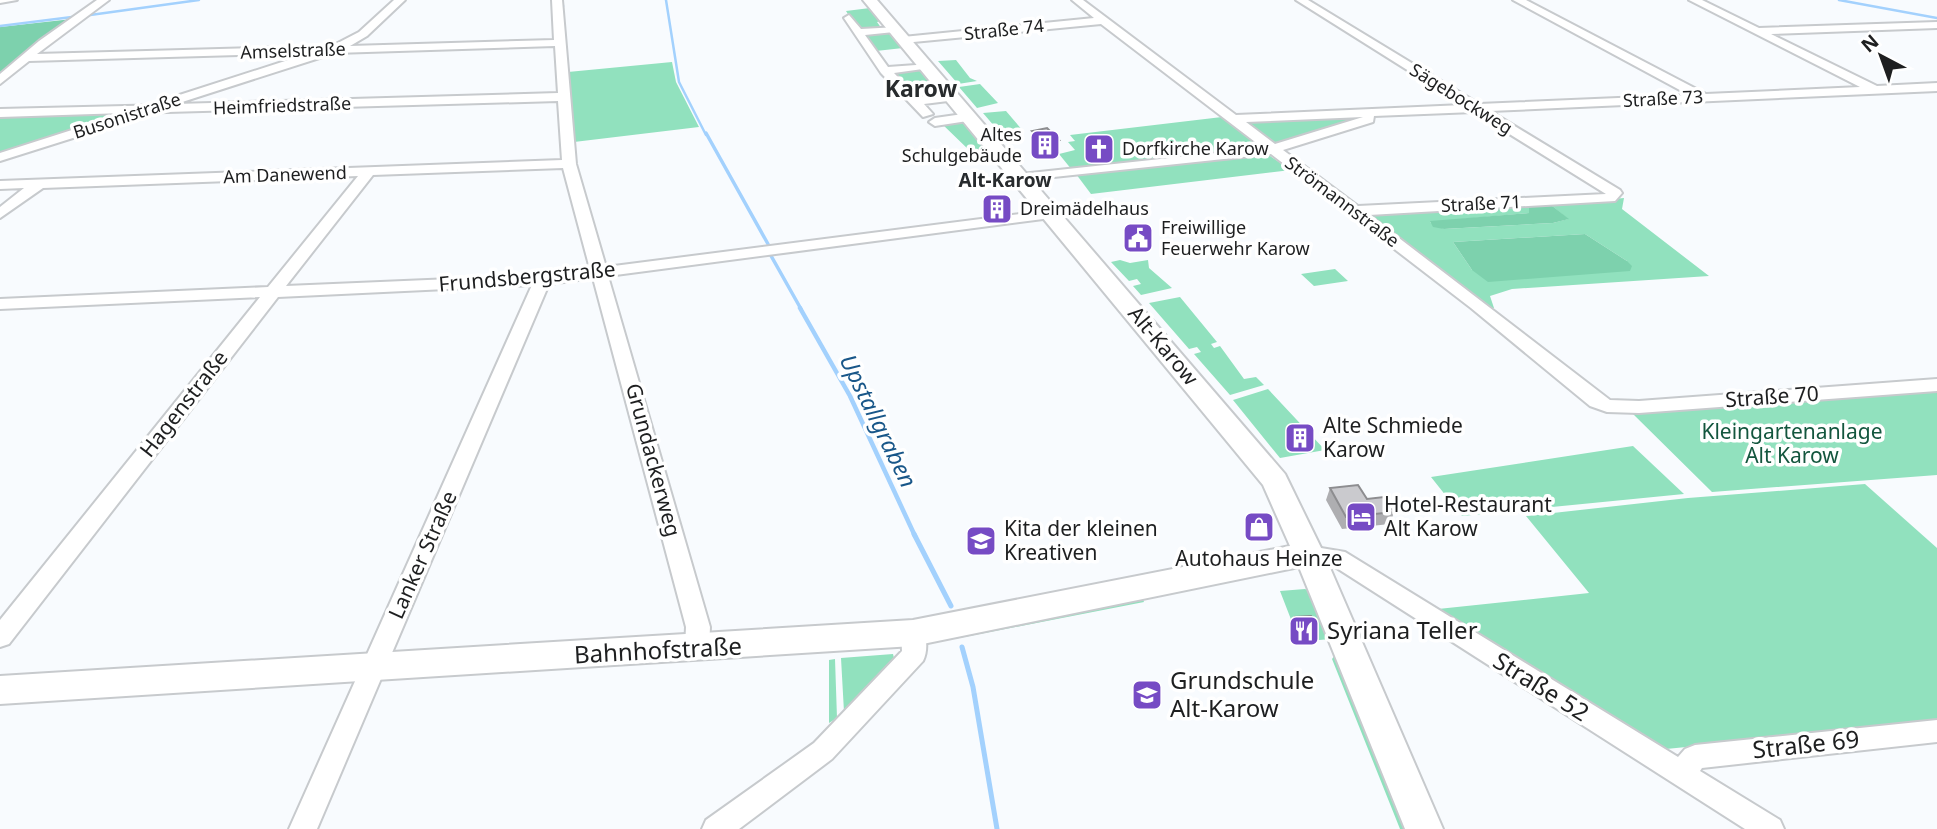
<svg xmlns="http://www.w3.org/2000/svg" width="1937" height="829" viewBox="0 0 1937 829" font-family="'Noto Sans',sans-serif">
<rect width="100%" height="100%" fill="#f8fbfe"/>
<path fill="#91e1be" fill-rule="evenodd" d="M 870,8 L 881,21 L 877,22 L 882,29 L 858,30 L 846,11 Z
M 890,31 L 903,48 L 876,51 L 863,33 Z
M 956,60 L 970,78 L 977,81 L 958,84 L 938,61 Z
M 672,62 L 676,82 L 699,127 L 574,142 L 568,72 Z
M 918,68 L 941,93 L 939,96 L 918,99 L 890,73 Z
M 980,84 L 998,103 L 977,108 L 959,87 Z
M 131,110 L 117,116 L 0,153 L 0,115 Z
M 1006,111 L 1023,131 L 1001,134 L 983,113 Z
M 1373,114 L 1277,146 L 1244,120 Z
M 1222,117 L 1261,148 L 1259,150 L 1072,170 L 1059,154 L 1075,150 L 1068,142 L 1075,141 L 1070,135 Z
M 963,121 L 987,149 L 971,152 L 941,123 Z
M 1267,154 L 1291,170 L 1091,194 L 1076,174 Z
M 1624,198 L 1622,209 L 1709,276 L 1512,289 L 1490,296 L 1494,308 L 1486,309 L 1368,217 L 1379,212 L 1538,204 L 1530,213 L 1430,222 L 1444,229 L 1553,223 L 1568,219 L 1551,205 ZM 1585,234 L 1627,261 L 1472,270 L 1453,242 Z
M 1120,260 L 1130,263 L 1148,260 L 1149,268 L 1172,288 L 1141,295 L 1133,286 L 1141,284 L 1137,279 L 1129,281 L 1111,262 Z
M 1335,269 L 1348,281 L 1314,286 L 1301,274 Z
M 1180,297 L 1217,342 L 1211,344 L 1214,348 L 1220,346 L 1244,379 L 1256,377 L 1264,385 L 1230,395 L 1194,354 L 1201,352 L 1197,347 L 1189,349 L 1149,303 Z
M 1268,389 L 1325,450 L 1280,458 L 1233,400 Z
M 1937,391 L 1937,475 L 1712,492 L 1633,414 Z
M 1633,446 L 1684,494 L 1462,516 L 1431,477 Z
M 1865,484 L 1937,548 L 1937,722 L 1666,749 L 1438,609 L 1589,593 L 1526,516 L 1688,498 Z
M 1305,589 L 1309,591 L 1331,639 L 1319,640 L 1312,621 L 1292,622 L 1280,591 Z
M 1142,597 L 1144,602 L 954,639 L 952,634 Z
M 893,654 L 894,658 L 844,712 L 841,658 Z
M 1335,655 L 1413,829 L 1400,829 L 1332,659 Z
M 835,659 L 837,718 L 829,723 L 829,660 Z"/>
<path fill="#7dd1ad" d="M 72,19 L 4,71 L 0,72 L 0,27 Z
M 1538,204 L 1551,205 L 1569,219 L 1553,223 L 1444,229 L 1433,227 L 1430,221 L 1529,213 L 1529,207 Z
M 1585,234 L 1627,261 L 1632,266 L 1630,271 L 1488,282 L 1472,270 L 1453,242 Z"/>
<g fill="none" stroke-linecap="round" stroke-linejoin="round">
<path stroke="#a3d1fd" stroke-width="2.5" d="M 666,0 L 679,82 L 706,135
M 1839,0 L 1937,18
M 562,1 L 563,6
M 83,16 L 199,0
M 0,26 L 72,17"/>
<path stroke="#a3d1fd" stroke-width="3.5" d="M 706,133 L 768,244
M 770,254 L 801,309"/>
<path stroke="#a3d1fd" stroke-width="4.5" d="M 800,308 L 850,396 L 915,536"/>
<path stroke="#a3d1fd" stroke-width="5" d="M 914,534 L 951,606
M 962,647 L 973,687 L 997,829"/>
<g stroke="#c7cacd" stroke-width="4">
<path id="minor" d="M 0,0 L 17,0 L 0,3 Z
M 97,0 L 109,0 L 37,54 L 332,46 L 359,32 L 394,0 L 405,0 L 367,36 L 350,46 L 554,40 L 552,0 L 562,0 L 576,164 L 606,267 L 1051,210 L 1058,214 L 1051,218 L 608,276 L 710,627 L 709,648 L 706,655 L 697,658 L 688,655 L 685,648 L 686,627 L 593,278 L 549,284 L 317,829 L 289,829 L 532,285 L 278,297 L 9,644 L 0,647 L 0,620 L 260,297 L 0,309 L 0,299 L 268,287 L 358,176 L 43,188 L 0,218 L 0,207 L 24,188 L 0,189 L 0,181 L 562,160 L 558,101 L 132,113 L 135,116 L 133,119 L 0,161 L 0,153 L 125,113 L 0,117 L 0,109 L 167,105 L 167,99 L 310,53 L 29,61 L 0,84 L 0,74 L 39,41 ZM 555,46 L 558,93 L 176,104 L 335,53 ZM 563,168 L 590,269 L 543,275 L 286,286 L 373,175 Z
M 1072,0 L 1083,0 L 1236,115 L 1463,105 L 1296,0 L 1308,0 L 1479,104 L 1689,95 L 1513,0 L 1526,0 L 1706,94 L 1860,87 L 1689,0 L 1702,0 L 1759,28 L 1937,22 L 1937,28 L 1771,34 L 1877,86 L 1937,83 L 1937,91 L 1490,111 L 1620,190 L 1622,193 L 1615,201 L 1369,215 L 1610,400 L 1639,401 L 1937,379 L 1937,391 L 1639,413 L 1607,412 L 1590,406 L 1471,308 L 1271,154 L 1016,181 L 1016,175 L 1021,174 L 1263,148 L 1101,24 L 903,43 L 898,40 L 903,37 L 1094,18 ZM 1474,112 L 1606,194 L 1358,206 L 1283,150 L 1373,122 L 1374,116 ZM 1363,117 L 1275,144 L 1246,122 Z
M 849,15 L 861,29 L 898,27 L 898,31 L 894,32 L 865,35 L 888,67 L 930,64 L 930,68 L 894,73 L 917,97 L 952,93 L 956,94 L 956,100 L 924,104 L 933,114 L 923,117 L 881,73 L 844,18 Z
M 970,113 L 974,114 L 974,120 L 935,126 L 929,122 L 935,118 Z
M 998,146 L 1005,150 L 1003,153 L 970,159 L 963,155 Z
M 1309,546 L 1345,552 L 1678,757 L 1685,749 L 1695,745 L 1937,720 L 1937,742 L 1702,768 L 1700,771 L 1780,820 L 1784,829 L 1745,829 L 1332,565 L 1301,560 L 1298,554 L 1301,548 Z
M 913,623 L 922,626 C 927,637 928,651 923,661 L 832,759 L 739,829 L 702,829 L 706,820 L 814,743 L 902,651 L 901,633 L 904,626 Z"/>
</g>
<g stroke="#c7cacd" stroke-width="4">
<path id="secondary" d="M 863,0 L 877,0 L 1285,474 L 1324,554 L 1443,829 L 1405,829 L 1299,567 L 913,646 L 0,704 L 0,676 L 913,620 L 1290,546 L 1263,485 Z"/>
</g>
<use href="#minor" fill="#fff" fill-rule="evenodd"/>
<use href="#secondary" fill="#fff" fill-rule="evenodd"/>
</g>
<path fill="#aeaeb1" d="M 1032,131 L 1059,140 L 1058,150 L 1042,152 L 1032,140 Z
M 1330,488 L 1367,499 L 1394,512 L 1390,524 L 1342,529 L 1326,500 Z
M 1295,617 L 1317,632 L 1316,638 L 1299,639 L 1293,623 Z"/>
<path fill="#8d8d90" d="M 1059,140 L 1058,150 L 1042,152 L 1043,142 Z"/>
<path fill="#cacace" stroke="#8d8d90" stroke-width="2" d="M 1047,128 L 1059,140 L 1043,142 L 1032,131 Z
M 1358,485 L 1367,499 L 1384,497 L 1394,512 L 1346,517 L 1330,488 Z
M 1311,616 L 1317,632 L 1301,633 L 1295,617 Z"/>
<defs>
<g id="building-square" transform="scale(1.575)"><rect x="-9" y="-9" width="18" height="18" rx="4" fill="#764bc4" stroke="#fff"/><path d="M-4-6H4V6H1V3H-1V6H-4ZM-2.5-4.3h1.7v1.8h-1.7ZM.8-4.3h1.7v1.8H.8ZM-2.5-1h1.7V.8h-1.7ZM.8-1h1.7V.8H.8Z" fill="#fff"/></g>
<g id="church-square" transform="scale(1.575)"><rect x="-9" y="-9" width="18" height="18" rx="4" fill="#764bc4" stroke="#fff"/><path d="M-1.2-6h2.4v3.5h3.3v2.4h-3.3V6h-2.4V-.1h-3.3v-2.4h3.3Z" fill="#fff"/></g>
<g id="civic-square" transform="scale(1.575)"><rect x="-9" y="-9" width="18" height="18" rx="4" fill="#764bc4" stroke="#fff"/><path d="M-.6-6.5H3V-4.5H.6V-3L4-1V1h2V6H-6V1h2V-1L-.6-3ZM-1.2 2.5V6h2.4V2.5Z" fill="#fff"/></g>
<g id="hotel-square" transform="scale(1.575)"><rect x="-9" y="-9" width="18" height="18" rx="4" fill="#764bc4" stroke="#fff"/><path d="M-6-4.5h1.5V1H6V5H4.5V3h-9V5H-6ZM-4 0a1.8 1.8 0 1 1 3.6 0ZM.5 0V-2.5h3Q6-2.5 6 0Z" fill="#fff"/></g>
<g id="shop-square" transform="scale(1.575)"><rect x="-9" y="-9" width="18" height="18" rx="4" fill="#764bc4" stroke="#fff"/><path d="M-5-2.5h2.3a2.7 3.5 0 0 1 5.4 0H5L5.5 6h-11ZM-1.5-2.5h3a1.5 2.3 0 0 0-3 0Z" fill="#fff"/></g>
<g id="school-square" transform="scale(1.575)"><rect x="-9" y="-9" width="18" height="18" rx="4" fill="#764bc4" stroke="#fff"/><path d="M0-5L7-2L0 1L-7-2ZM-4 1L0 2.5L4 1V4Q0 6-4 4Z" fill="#fff"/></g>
<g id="restaurant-square" transform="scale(1.575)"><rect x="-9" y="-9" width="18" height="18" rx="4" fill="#764bc4" stroke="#fff"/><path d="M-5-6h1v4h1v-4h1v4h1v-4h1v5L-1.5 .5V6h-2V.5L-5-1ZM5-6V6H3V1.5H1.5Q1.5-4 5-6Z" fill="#fff"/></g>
</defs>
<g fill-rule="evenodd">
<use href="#building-square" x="1045" y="145"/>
<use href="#church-square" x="1099" y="149"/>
<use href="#building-square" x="997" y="209"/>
<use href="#civic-square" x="1138" y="238"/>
<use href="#building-square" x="1300" y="438"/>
<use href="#hotel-square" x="1361" y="517"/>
<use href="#shop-square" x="1259" y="527"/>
<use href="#school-square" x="981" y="541"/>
<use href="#restaurant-square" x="1304" y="631"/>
<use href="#school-square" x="1147" y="695"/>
</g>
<g text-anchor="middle" stroke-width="7" stroke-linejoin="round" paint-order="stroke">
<g font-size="18" fill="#1e1f20" stroke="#fff">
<text transform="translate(1004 30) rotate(-6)" y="6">Straße 74</text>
<text transform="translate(293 51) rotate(-2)" y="6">Amselstraße</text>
<text transform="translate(1461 99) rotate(32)" y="6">Sägebockweg</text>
<text transform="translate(1663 99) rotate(-3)" y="6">Straße 73</text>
<text transform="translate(282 106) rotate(-2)" y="6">Heimfriedstraße</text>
<text transform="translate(127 116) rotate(-18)" y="6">Busonistraße</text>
<text transform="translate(285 175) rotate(-2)" y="6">Am Danewend</text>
<text transform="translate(1342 202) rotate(37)" y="6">Strömannstraße</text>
<text transform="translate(1481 204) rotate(-3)" y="6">Straße 71</text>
</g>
<g font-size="18" fill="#1e1f20" stroke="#fff" text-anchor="start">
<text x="1022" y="141" text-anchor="end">Altes<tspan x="1022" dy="21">Schulgebäude</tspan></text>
<text x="1122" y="155">Dorfkirche Karow</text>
<text x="1020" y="215">Dreimädelhaus</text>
<text x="1161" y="234">Freiwillige<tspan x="1161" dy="21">Feuerwehr Karow</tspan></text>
</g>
<g font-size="19" font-weight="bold" fill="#282b2d" stroke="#fff">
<text x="1005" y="187">Alt-Karow</text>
</g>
<g font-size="21" fill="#1e1f20" stroke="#fff">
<text transform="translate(527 277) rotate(-5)" y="7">Frundsbergstraße</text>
<text transform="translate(1163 346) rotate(50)" y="7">Alt-Karow</text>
<text transform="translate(1772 397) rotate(-4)" y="7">Straße 70</text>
<text transform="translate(184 404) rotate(-52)" y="7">Hagenstraße</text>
<text transform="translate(653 460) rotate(75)" y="7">Grundackerweg</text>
<text transform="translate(423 555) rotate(-66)" y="7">Lanker Straße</text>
</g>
<g font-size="21" fill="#1e1f20" stroke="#fff" text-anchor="start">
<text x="1323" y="433">Alte Schmiede<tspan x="1323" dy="24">Karow</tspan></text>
<text x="1384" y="512">Hotel-Restaurant<tspan x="1384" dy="24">Alt Karow</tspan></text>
<text x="1004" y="536">Kita der kleinen<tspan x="1004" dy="24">Kreativen</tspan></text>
<text x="1259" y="566" text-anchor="middle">Autohaus Heinze</text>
</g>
<g font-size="21" fill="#13563e" stroke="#fff">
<text x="1792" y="439">Kleingartenanlage<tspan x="1792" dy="24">Alt Karow</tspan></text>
</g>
<g font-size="23" font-weight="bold" fill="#282b2d" stroke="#fff">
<text x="921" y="97">Karow</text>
</g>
<g font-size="23" font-style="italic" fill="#195789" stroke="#fff">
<text transform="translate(878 421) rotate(64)" y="8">Upstallgraben</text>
</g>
<g font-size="24" fill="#1e1f20" stroke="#fff" text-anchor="start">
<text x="1327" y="639">Syriana Teller</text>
<text x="1170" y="689">Grundschule<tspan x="1170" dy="28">Alt-Karow</tspan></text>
</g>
<g font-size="24" fill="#1e1f20" stroke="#fff">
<text transform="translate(658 651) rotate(-3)" y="8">Bahnhofstraße</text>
<text transform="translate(1541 687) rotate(32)" y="8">Straße 52</text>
<text transform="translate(1806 745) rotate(-6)" y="8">Straße 69</text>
</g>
</g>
<g transform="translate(1881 56) rotate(319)" stroke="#ffffff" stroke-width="5" paint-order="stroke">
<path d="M0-5L12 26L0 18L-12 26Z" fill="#1e1f20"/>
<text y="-10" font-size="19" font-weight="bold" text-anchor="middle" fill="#1e1f20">N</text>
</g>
</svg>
